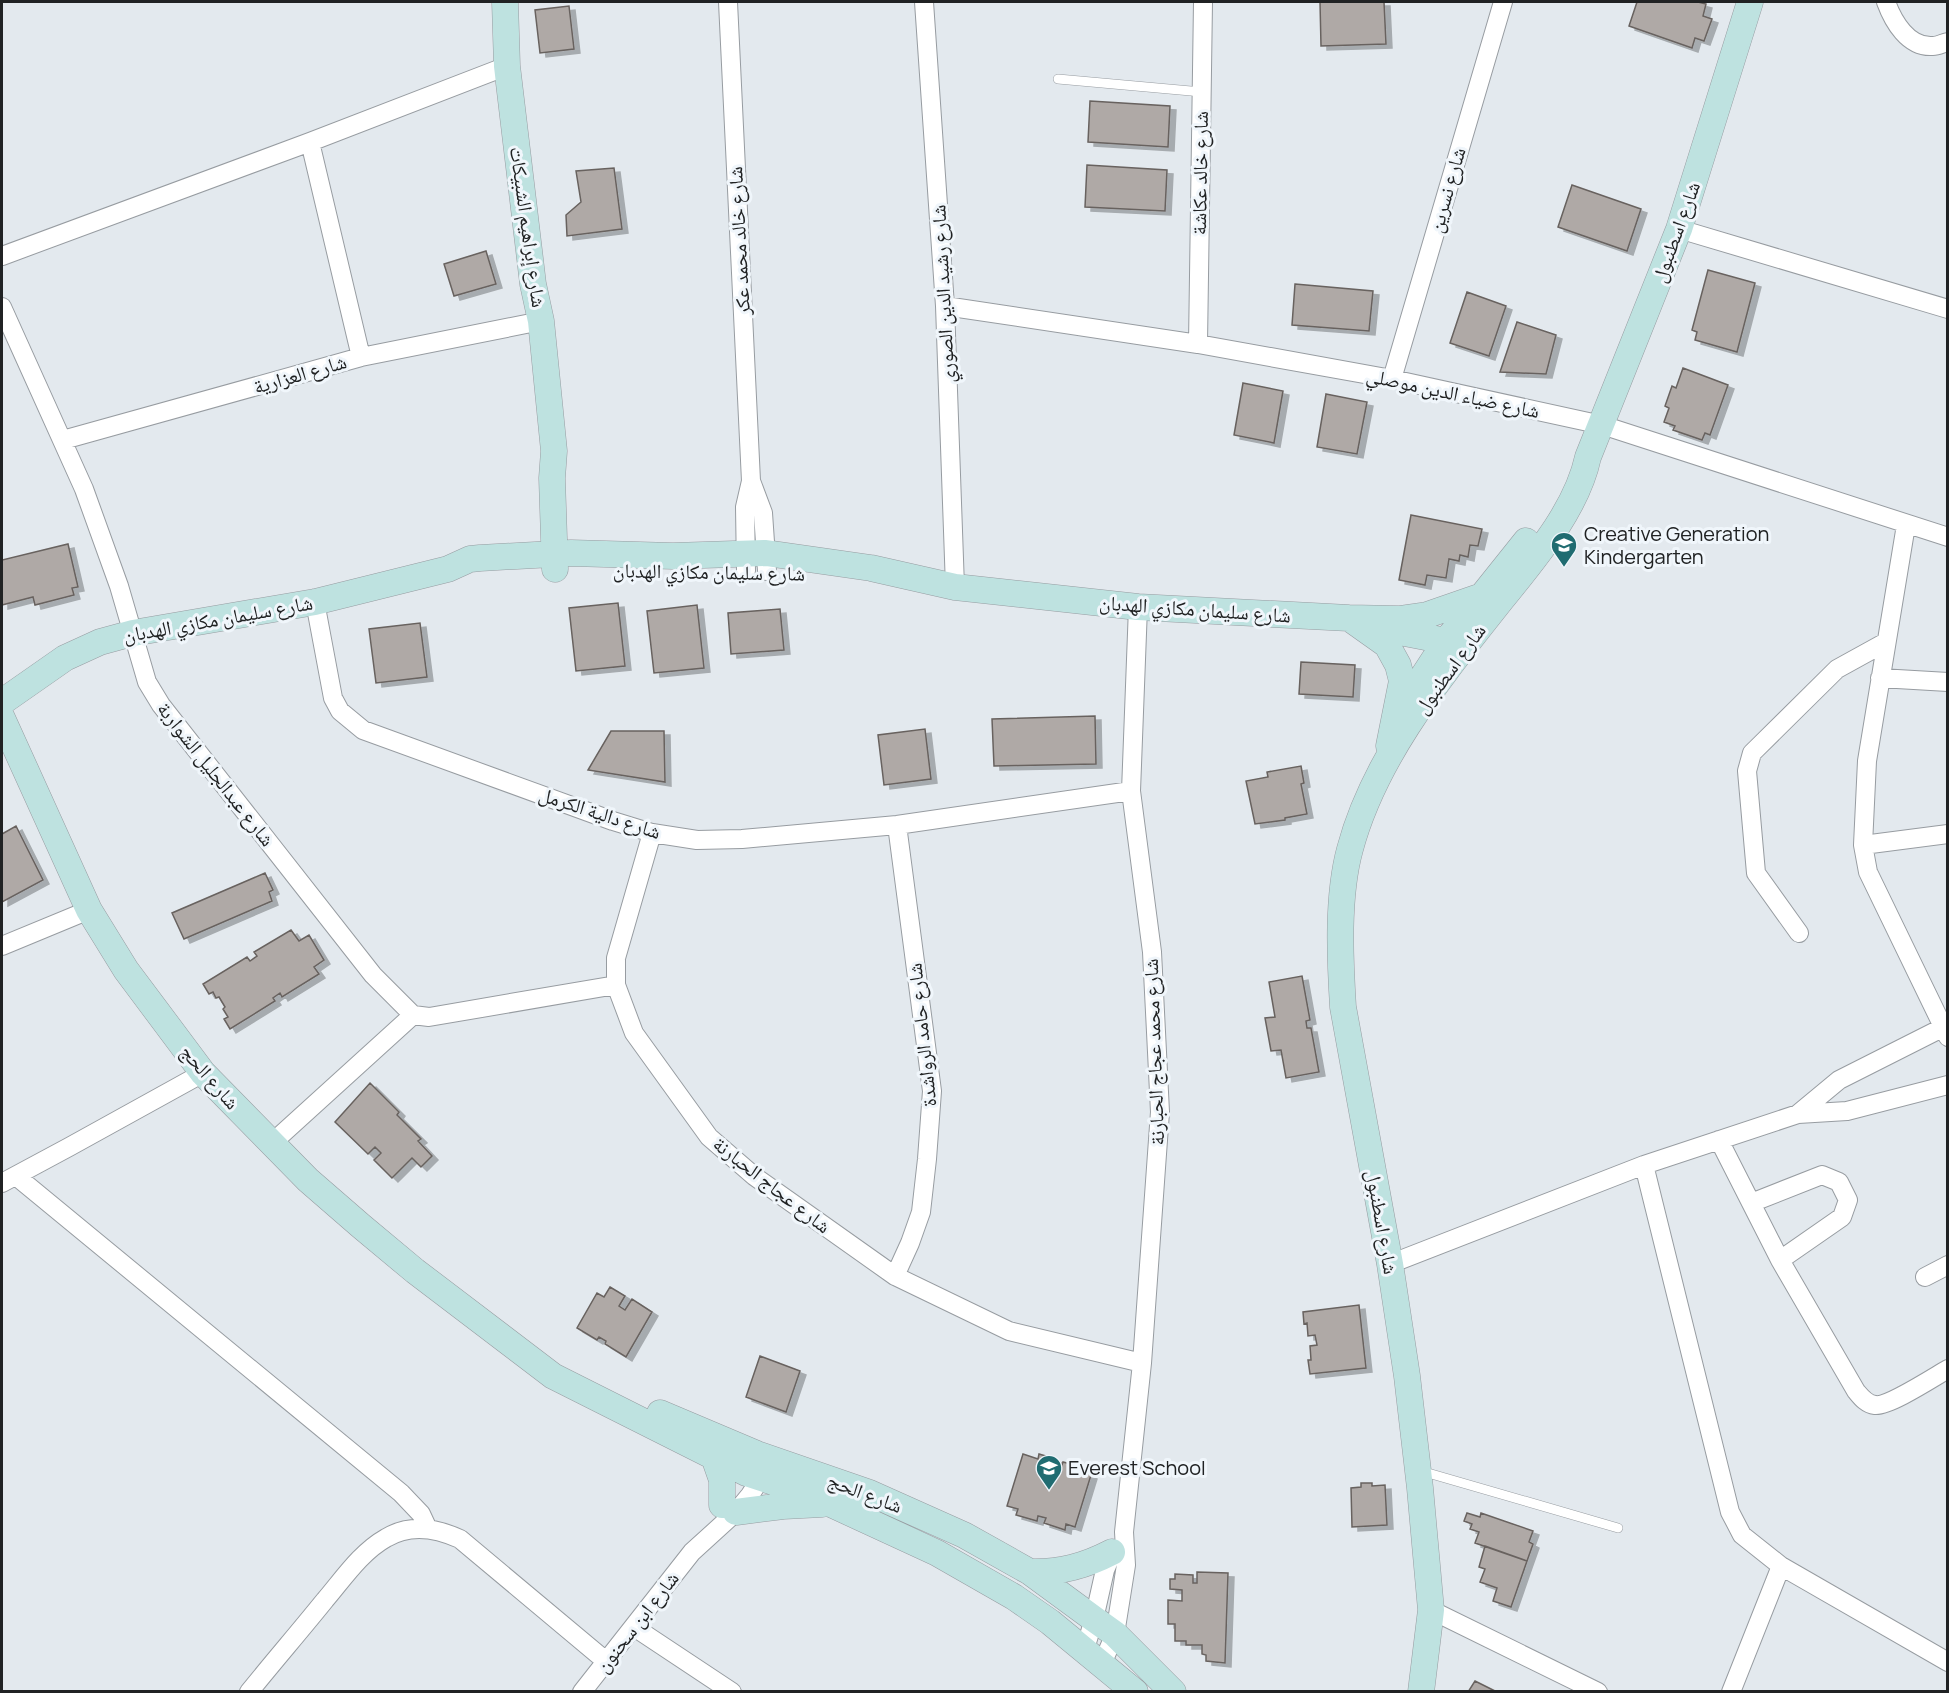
<svg xmlns="http://www.w3.org/2000/svg" width="1949" height="1693" viewBox="0 0 1949 1693" font-family="Manrope,'Noto Naskh Arabic',sans-serif">
<defs>
<filter id="shadow"><feDropShadow dx="6" dy="4" stdDeviation="0" flood-color="#0004"/></filter>
</defs>
<rect width="100%" height="100%" fill="#e3e9ee"/>
<path fill="#afa9a6" stroke="#68625f" stroke-width="1.5" filter="url(#shadow)" d="M 1320,2 L 1384,2 L 1386,44 L 1321,46 Z
M 1637,2 L 1698,2 L 1706,4 L 1703,16 L 1712,19 L 1704,41 L 1695,38 L 1692,48 L 1629,26 Z
M 569,6 L 574,49 L 540,53 L 535,10 Z
M 1090,101 L 1170,106 L 1168,147 L 1088,142 Z
M 1087,165 L 1167,170 L 1165,211 L 1085,207 Z
M 614,168 L 622,229 L 567,236 L 566,215 L 581,202 L 576,171 Z
M 1572,185 L 1641,209 L 1627,251 L 1558,227 Z
M 486,251 L 496,284 L 454,296 L 444,264 Z
M 1708,270 L 1755,283 L 1737,352 L 1695,340 L 1697,332 L 1692,330 Z
M 1295,284 L 1373,291 L 1369,331 L 1292,325 Z
M 1467,292 L 1506,306 L 1489,356 L 1450,343 Z
M 1517,322 L 1556,335 L 1546,374 L 1500,372 Z
M 1683,368 L 1728,385 L 1710,435 L 1705,433 L 1702,440 L 1673,430 L 1675,426 L 1664,422 L 1669,408 L 1665,406 L 1672,386 L 1676,388 Z
M 1243,383 L 1283,391 L 1274,443 L 1234,435 Z
M 1326,394 L 1367,402 L 1357,454 L 1317,447 Z
M 1411,515 L 1482,529 L 1478,546 L 1470,545 L 1468,557 L 1460,555 L 1459,561 L 1449,559 L 1446,578 L 1427,575 L 1425,585 L 1399,580 Z
M 68,544 L 78,587 L 72,588 L 74,595 L 35,605 L 33,597 L 2,605 L 2,560 Z
M 618,603 L 625,666 L 576,671 L 569,608 Z
M 697,605 L 704,668 L 654,673 L 647,611 Z
M 780,609 L 784,650 L 731,654 L 728,613 Z
M 420,623 L 427,677 L 376,683 L 369,629 Z
M 1301,662 L 1355,665 L 1353,697 L 1299,694 Z
M 1095,716 L 1096,764 L 994,766 L 992,719 Z
M 925,729 L 931,779 L 884,785 L 878,735 Z
M 611,731 L 664,731 L 665,782 L 588,770 Z
M 1301,766 L 1304,783 L 1301,784 L 1307,814 L 1285,818 L 1285,820 L 1255,824 L 1246,781 L 1268,777 L 1267,772 Z
M 16,826 L 43,880 L 2,902 L 2,834 Z
M 265,873 L 273,890 L 269,892 L 272,901 L 184,939 L 172,913 Z
M 291,930 L 299,941 L 309,935 L 324,960 L 314,967 L 319,974 L 282,997 L 280,993 L 273,998 L 275,1001 L 230,1029 L 224,1019 L 228,1017 L 223,1009 L 225,1007 L 219,997 L 216,998 L 213,992 L 209,994 L 203,984 L 247,957 L 250,961 L 257,956 L 254,952 Z
M 1302,976 L 1310,1020 L 1306,1021 L 1307,1028 L 1311,1028 L 1319,1072 L 1286,1078 L 1281,1050 L 1271,1051 L 1265,1018 L 1275,1017 L 1269,982 Z
M 370,1083 L 399,1112 L 397,1115 L 421,1139 L 418,1141 L 432,1156 L 421,1167 L 412,1158 L 392,1178 L 374,1160 L 381,1153 L 375,1147 L 368,1154 L 335,1122 Z
M 610,1287 L 625,1296 L 619,1306 L 625,1310 L 632,1299 L 652,1312 L 626,1357 L 605,1344 L 606,1341 L 599,1337 L 597,1340 L 577,1328 L 597,1293 L 604,1297 Z
M 1359,1305 L 1366,1368 L 1310,1374 L 1308,1360 L 1311,1360 L 1310,1346 L 1317,1345 L 1315,1335 L 1308,1336 L 1307,1323 L 1304,1324 L 1303,1312 Z
M 760,1356 L 800,1371 L 786,1412 L 746,1397 Z
M 1023,1454 L 1038,1459 L 1039,1454 L 1056,1459 L 1051,1474 L 1058,1477 L 1063,1462 L 1078,1466 L 1076,1470 L 1091,1475 L 1075,1527 L 1066,1524 L 1065,1530 L 1044,1523 L 1046,1518 L 1038,1516 L 1037,1521 L 1016,1515 L 1018,1509 L 1007,1506 Z
M 1361,1483 L 1372,1483 L 1372,1486 L 1385,1485 L 1387,1525 L 1352,1527 L 1351,1488 L 1361,1487 Z
M 1467,1513 L 1480,1517 L 1481,1513 L 1533,1531 L 1529,1542 L 1533,1544 L 1527,1561 L 1475,1543 L 1479,1532 L 1470,1529 L 1472,1524 L 1464,1521 Z
M 1485,1546 L 1527,1561 L 1511,1607 L 1493,1601 L 1497,1588 L 1480,1582 L 1485,1569 L 1479,1567 Z
M 1197,1572 L 1228,1573 L 1225,1663 L 1206,1661 L 1206,1655 L 1202,1654 L 1202,1645 L 1186,1645 L 1186,1641 L 1175,1641 L 1175,1624 L 1168,1624 L 1168,1600 L 1182,1601 L 1182,1590 L 1170,1589 L 1170,1579 L 1175,1579 L 1175,1574 L 1193,1575 L 1193,1583 L 1197,1583 Z
M 1475,1681 L 1497,1692 L 1468,1692 Z"/>
<g fill="none" stroke-linecap="round" stroke-linejoin="round">
<g stroke="#979ca1" stroke-width="10">
<path id="lane" d="M 1058,79 L 1202,92
M 1421,1471 L 1618,1528"/>
</g>
<g stroke="#979ca1" stroke-width="20">
<path id="street" d="M 728,2 L 751,481 L 745,507 L 746,571
M 924,2 L 945,306 L 955,587
M 1886,2 C 1893,21 1908,48 1933,46 C 1938,46 1943,43 1948,42
M 310,142 L 361,357
M 1679,229 L 1948,309
M 2,256 L 310,142 L 507,66
M 945,306 L 1198,344 L 1392,379 L 1602,425 L 1948,537
M 2,307 L 84,489 L 119,586 L 147,682 L 161,705 L 373,975 L 413,1015 L 429,1017 L 616,985
M 1198,344 L 1203,2
M 1392,379 L 1503,2
M 63,440 L 361,357 L 541,321
M 751,481 L 763,513 L 767,571
M 1906,525 L 1867,761 L 1863,845 L 1868,872 L 1948,1037
M 315,602 L 333,698 L 340,711 L 363,730 L 613,821 L 652,833 L 697,840 L 742,839 L 897,825 L 1131,791
M 1880,678 L 1948,682
M 652,833 L 616,958 L 616,985 L 634,1033 L 709,1137 L 754,1176 L 895,1276 L 1009,1331 L 1142,1363
M 1863,845 L 1948,834
M 1799,933 L 1756,873 L 1747,771 L 1752,753 L 1837,669 L 1886,642
M 2,946 L 89,910
M 1798,1114 L 1839,1080 L 1942,1028
M 1719,1140 L 1780,1260 L 1856,1391 C 1861,1397 1866,1404 1875,1405 C 1888,1407 1934,1377 1948,1369
M 271,1144 L 413,1015
M 1644,1165 L 1730,1512 L 1742,1535 L 1781,1566 L 1948,1662
M 16,1176 L 401,1493 L 421,1514 L 428,1529
M 2,1183 L 69,1147 L 203,1073
M 1751,1203 L 1822,1175 L 1839,1182 L 1848,1200 L 1842,1217 L 1780,1260
M 1390,1264 L 1644,1165 L 1798,1114 L 1847,1111 L 1948,1085
M 895,1276 L 910,1243 L 921,1212 L 927,1159 L 932,1091 L 897,825
M 1925,1277 L 1948,1265
M 1431,1610 L 1598,1692
M 634,1627 L 732,1692
M 1085,1649 L 1094,1619 L 1105,1570 L 1114,1549
M 1102,1664 L 1115,1634 L 1126,1565 L 1124,1532 L 1142,1363 L 1160,1112 L 1152,952 L 1131,791 L 1138,607
M 249,1692 C 274,1661 300,1631 325,1600 C 343,1579 361,1552 386,1538 C 409,1524 436,1528 460,1539 L 607,1662
M 582,1692 L 692,1552 L 736,1512 L 750,1495 L 767,1469
M 1731,1692 L 1781,1566"/>
</g>
<g stroke="#979ca1" stroke-width="27">
<path id="secondary" d="M 505,2 L 507,66 L 533,284 L 541,321 L 554,451 L 552,478 L 555,569
M 1349,618 L 1387,645 L 1398,665 L 1402,681 L 1389,746
M 1379,628 L 1446,641 L 1460,637
M 1416,687 L 1446,641 L 1526,541
M 2,702 L 65,658 L 100,642 L 133,633 L 315,602 L 448,569 L 470,559 L 480,558 L 571,553 L 673,556 L 766,553 L 871,568 L 955,587 L 1138,607 L 1349,618 L 1399,619 L 1427,615 L 1479,597
M 2,718 L 89,910 L 126,970 L 203,1073 L 308,1180 L 361,1226 L 415,1271 L 553,1376 L 746,1473 L 807,1493 L 937,1553 L 1014,1597 L 1050,1622 L 1135,1692
M 660,1413 L 757,1454 L 870,1493 L 964,1535 L 1030,1572 L 1094,1619 L 1115,1634 L 1173,1692
M 714,1457 L 722,1480 L 722,1505
M 736,1512 L 783,1506 L 822,1504
M 1030,1572 C 1060,1573 1085,1566 1112,1552
M 1421,1692 L 1431,1610 L 1420,1488 L 1407,1376 L 1390,1264 L 1343,1007 C 1340,959 1337,896 1350,849 C 1375,755 1443,674 1502,599 C 1535,558 1577,509 1588,457 L 1679,229 L 1750,2"/>
</g>
<use href="#lane" stroke="#fff" stroke-width="9"/>
<use href="#street" stroke="#fff" stroke-width="18"/>
<use href="#secondary" stroke="#bee2e0" stroke-width="26"/>
</g>
<defs>
<g id="school-pin" transform="scale(1.35)"><path d="M0 17L-7.5 6A9.5 9.5 0 1 1 7.5 6Z" fill="#206c71" stroke="#f0f6fb"/><path d="M0-5L7-2L0 1L-7-2ZM-4 1L0 2.5L4 1V4Q0 6-4 4Z" fill="#fff"/></g>
</defs>
<g fill-rule="evenodd">
<use href="#school-pin" x="1564" y="545"/>
<use href="#school-pin" x="1049" y="1468"/>
</g>
<g text-anchor="middle" stroke-width="6" stroke-linejoin="round" paint-order="stroke">
<g font-size="20" fill="#202223" stroke="#f0f6fb">
<text transform="translate(1200 173) rotate(-89)" y="7">شارع خالد عكاشة</text>
<text transform="translate(1447 190) rotate(-74)" y="7">شارع نسرين</text>
<text transform="translate(528 227) rotate(82)" y="7">شارع إبراهيم الشبيكات</text>
<text transform="translate(1676 232) rotate(-70)" y="7">شارع اسطنبول</text>
<text transform="translate(739 241) rotate(-93)" y="7">شارع خالد محمد عكر</text>
<text transform="translate(943 294) rotate(-93)" y="7">شارع رشيد الدين الصوري</text>
<text transform="translate(300 374) rotate(-16)" y="7">شارع العزارية</text>
<text transform="translate(1453 393) rotate(12)" y="7">شارع ضياء الدين موصلي</text>
<text transform="translate(709 572) rotate(1)" y="7">شارع سليمان مكازي الهدبان</text>
<text transform="translate(1195 609) rotate(4)" y="7">شارع سليمان مكازي الهدبان</text>
<text transform="translate(218 619) rotate(-10)" y="7">شارع سليمان مكازي الهدبان</text>
<text transform="translate(1450 669) rotate(-54)" y="7">شارع اسطنبول</text>
<text transform="translate(216 774) rotate(52)" y="7">شارع عبدالجليل الشواربة</text>
<text transform="translate(600 813) rotate(18)" y="7">شارع دالية الكرمل</text>
<text transform="translate(922 1035) rotate(-96)" y="7">شارع حامد الرواشدة</text>
<text transform="translate(1154 1052) rotate(-92)" y="7">شارع محمد عجاج الحبارنة</text>
<text transform="translate(210 1077) rotate(49)" y="7">شارع الحج</text>
<text transform="translate(772 1185) rotate(38)" y="7">شارع عجاج الحبارنة</text>
<text transform="translate(1382 1222) rotate(80)" y="7">شارع اسطنبول</text>
<text transform="translate(865 1493) rotate(21)" y="7">شارع الحج</text>
<text transform="translate(637 1622) rotate(-52)" y="7">شارع ابن سحنون</text>
</g>
<g font-size="20" fill="#202223" stroke="#f0f6fb" text-anchor="start">
<text x="1584" y="541">Creative Generation<tspan x="1584" dy="23">Kindergarten</tspan></text>
<text x="1068" y="1475">Everest School</text>
</g>
</g>
<rect width="1949" height="1693" fill="none" stroke="#202223" stroke-width="6"/>
</svg>
